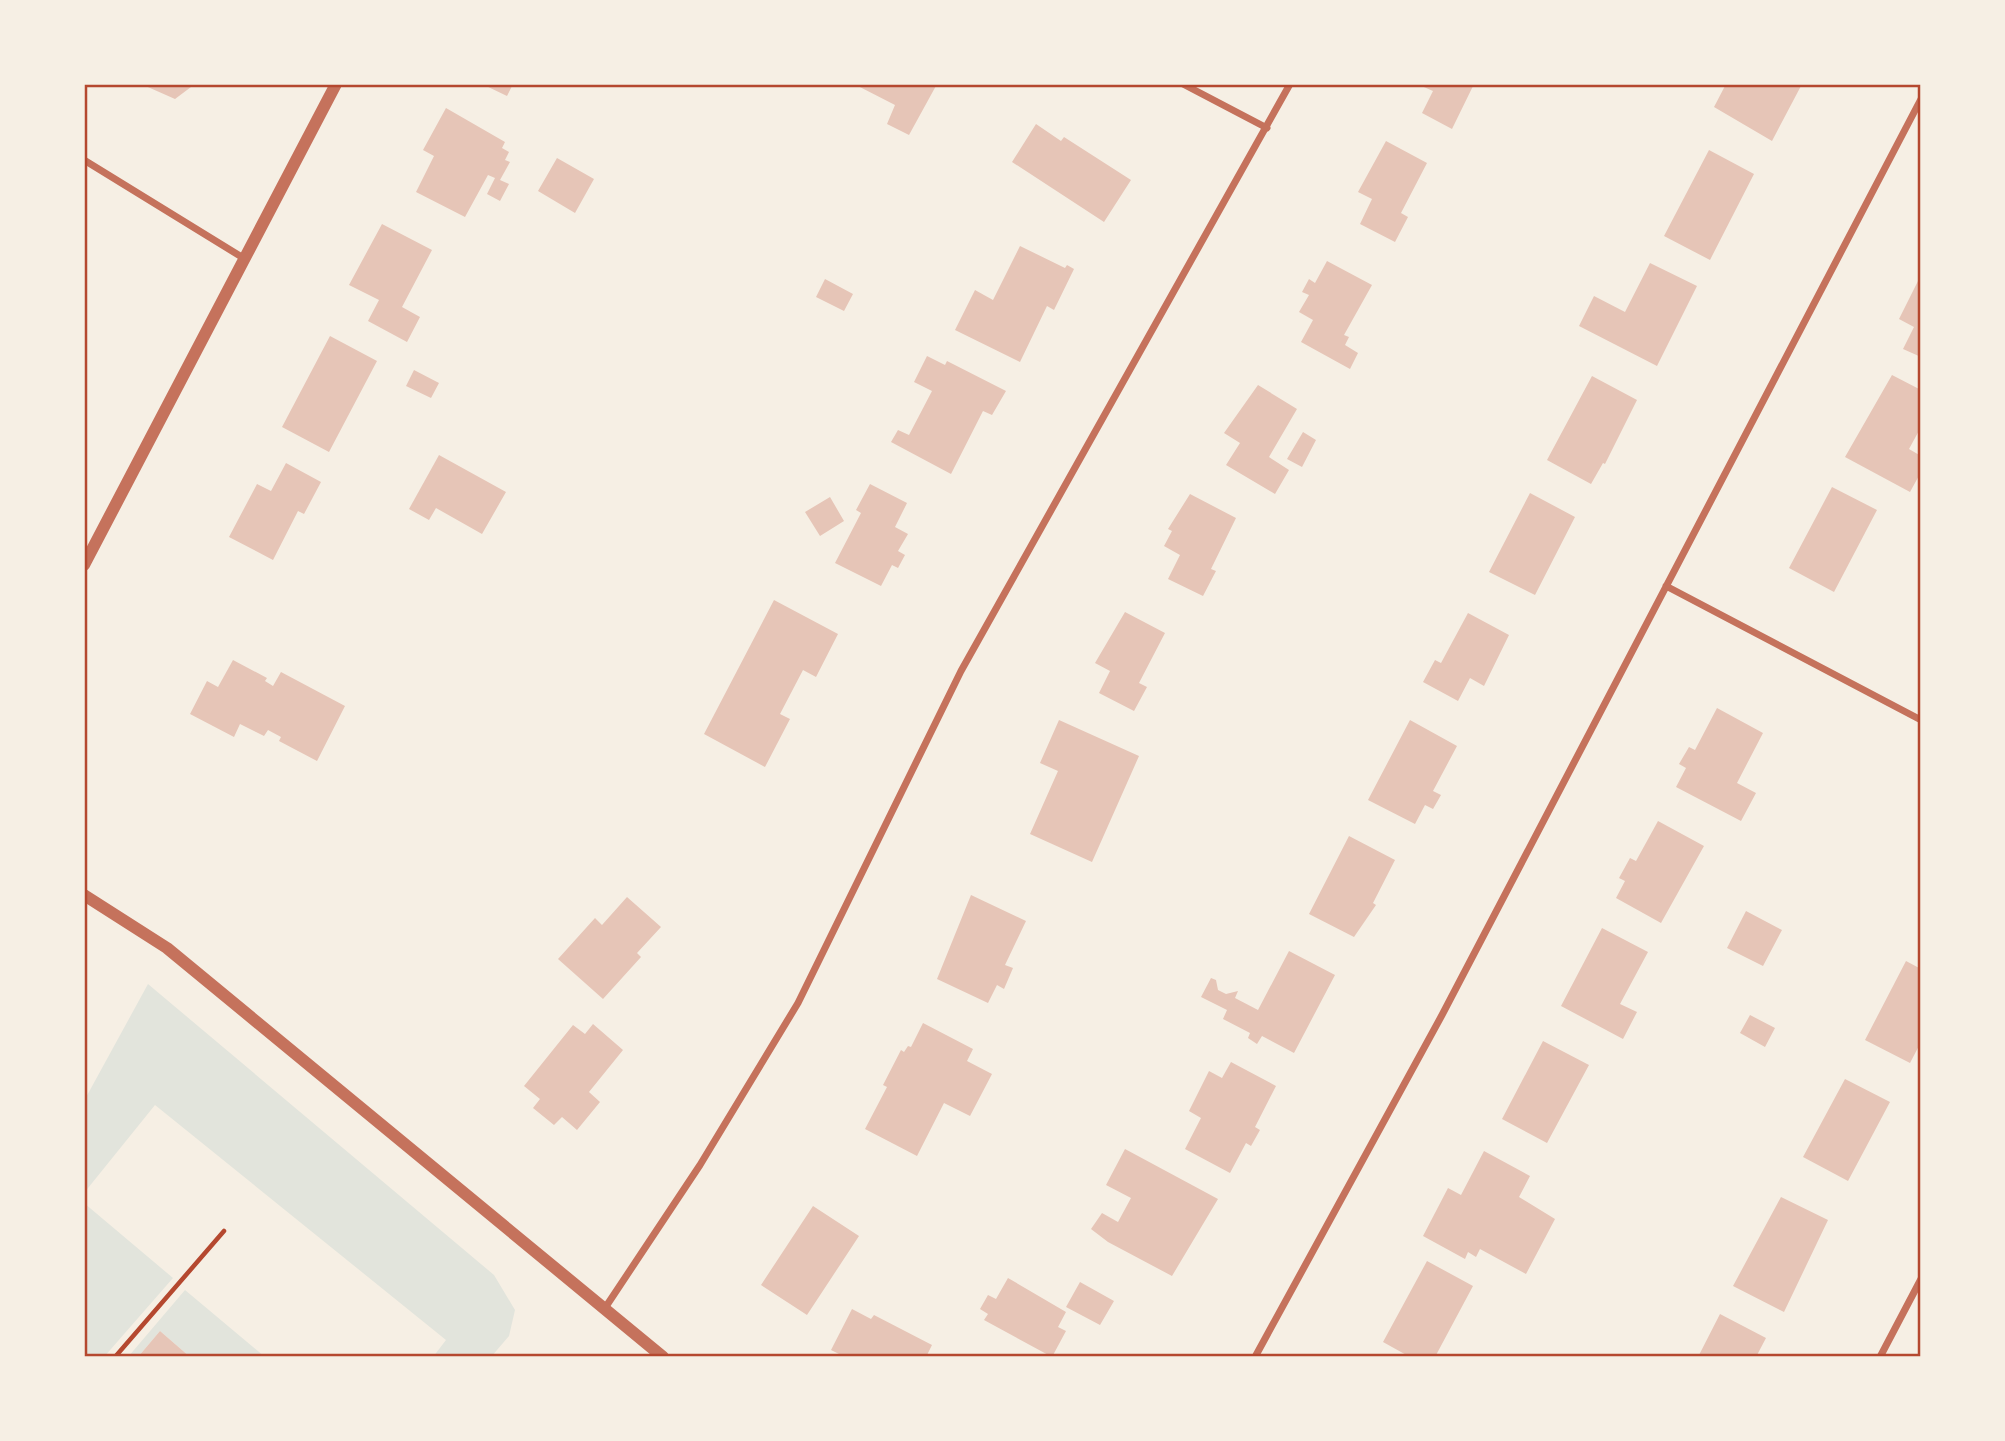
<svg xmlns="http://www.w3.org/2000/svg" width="2005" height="1441" viewBox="0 0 2005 1441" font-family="Lato,sans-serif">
<rect width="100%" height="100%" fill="#f6efe4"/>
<path fill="#e2e4dc" d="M 148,984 L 494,1275 L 515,1310 L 509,1336 L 491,1357 L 433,1357 L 446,1340 L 155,1105 L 84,1193 L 84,1101 Z
M 84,1203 L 173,1278 L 104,1357 L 84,1357 Z
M 185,1290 L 265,1357 L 190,1357 L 160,1331 L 138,1357 L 128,1357 Z"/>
<path fill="#e6c5b7" d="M 141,84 L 195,84 L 175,99 Z
M 482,84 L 513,84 L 507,96 Z
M 854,84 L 937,84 L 909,135 L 887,124 L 895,105 Z
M 1417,84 L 1474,84 L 1452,129 L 1422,113 L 1433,91 Z
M 1726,84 L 1802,84 L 1772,141 L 1714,107 Z
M 446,108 L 505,142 L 502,148 L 509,152 L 505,160 L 510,162 L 500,180 L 509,184 L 500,201 L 487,194 L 495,178 L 488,175 L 465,217 L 416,192 L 434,156 L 423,150 Z
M 1036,124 L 1061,141 L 1064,137 L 1131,180 L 1104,222 L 1012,162 Z
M 1386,141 L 1427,163 L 1401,213 L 1408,217 L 1395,242 L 1360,224 L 1372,199 L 1358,192 Z
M 1709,150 L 1754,174 L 1710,260 L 1664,236 Z
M 557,158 L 594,179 L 575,213 L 538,191 Z
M 382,224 L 432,250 L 402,307 L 420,317 L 407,342 L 368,321 L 379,300 L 349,285 Z
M 1020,246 L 1065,268 L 1067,265 L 1074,269 L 1054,310 L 1047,306 L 1020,362 L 955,330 L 975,290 L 993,300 Z
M 1327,261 L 1372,285 L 1344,335 L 1349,337 L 1345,345 L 1358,353 L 1350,369 L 1301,342 L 1313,320 L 1299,312 L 1309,295 L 1302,292 L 1309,279 L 1315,283 Z
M 1650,263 L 1697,286 L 1657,366 L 1579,326 L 1594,296 L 1625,312 Z
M 1921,275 L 1921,357 L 1903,349 L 1914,327 L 1899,319 Z
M 825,279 L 853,294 L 844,311 L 816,297 Z
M 330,336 L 377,361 L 329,452 L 282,427 Z
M 927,356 L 945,365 L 947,361 L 1006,391 L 992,415 L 983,411 L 951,474 L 891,442 L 898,430 L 909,435 L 932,391 L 914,382 Z
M 414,370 L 439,383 L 431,398 L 406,386 Z
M 1892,375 L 1921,390 L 1921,427 L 1909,449 L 1921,456 L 1921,472 L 1910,492 L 1845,457 Z
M 1592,376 L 1637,400 L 1605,464 L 1603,463 L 1591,484 L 1547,460 Z
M 1258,385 L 1297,409 L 1269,457 L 1289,470 L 1275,494 L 1226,465 L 1240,443 L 1224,433 Z
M 1303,432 L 1316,440 L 1302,467 L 1287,459 Z
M 439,455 L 506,492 L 482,534 L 436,508 L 429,520 L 409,509 Z
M 286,463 L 321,482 L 304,514 L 298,511 L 273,560 L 229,537 L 257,484 L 271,491 Z
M 870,484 L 907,503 L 895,527 L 908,534 L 898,551 L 905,555 L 898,568 L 892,565 L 881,586 L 835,563 L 861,513 L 856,510 Z
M 1832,487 L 1877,510 L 1834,592 L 1789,568 Z
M 1530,493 L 1575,517 L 1535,595 L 1489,572 Z
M 1190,494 L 1236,518 L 1211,569 L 1216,571 L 1203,596 L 1168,579 L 1180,555 L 1164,546 L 1172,531 L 1168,529 Z
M 830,497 L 844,521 L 820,536 L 805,512 Z
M 774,600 L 838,634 L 816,677 L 803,670 L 780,714 L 790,719 L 765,767 L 704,734 Z
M 1125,612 L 1165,633 L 1139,683 L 1147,687 L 1134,711 L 1099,693 L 1110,671 L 1095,663 Z
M 1468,613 L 1509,635 L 1484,686 L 1470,678 L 1458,701 L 1423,682 L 1435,660 L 1441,663 Z
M 233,660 L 267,678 L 265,681 L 273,686 L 281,672 L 345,706 L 317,761 L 279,741 L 281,737 L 268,730 L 264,736 L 240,724 L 234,737 L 190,714 L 207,681 L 218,687 Z
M 1717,708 L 1763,733 L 1737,783 L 1756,793 L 1741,821 L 1676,787 L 1686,768 L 1679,764 L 1689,747 L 1695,750 Z
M 1059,720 L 1139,756 L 1092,862 L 1030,834 L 1058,771 L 1040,763 Z
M 1410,720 L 1457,746 L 1433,791 L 1441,795 L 1433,809 L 1425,805 L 1415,824 L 1368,800 Z
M 1658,821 L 1704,846 L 1661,923 L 1616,898 L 1625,881 L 1619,878 L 1630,858 L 1636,861 Z
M 1349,836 L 1395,860 L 1373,903 L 1376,905 L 1354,937 L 1309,914 Z
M 971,895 L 1026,921 L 1005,965 L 1013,968 L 1004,989 L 997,985 L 988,1003 L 937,979 Z
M 627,897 L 661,927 L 637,953 L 641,957 L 603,999 L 558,959 L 595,918 L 602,925 Z
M 1746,911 L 1782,930 L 1763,966 L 1727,948 Z
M 1602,928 L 1648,952 L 1620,1004 L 1637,1012 L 1623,1039 L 1561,1006 Z
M 1289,951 L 1335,975 L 1294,1053 L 1262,1036 L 1257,1044 L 1248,1038 L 1250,1033 L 1223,1019 L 1227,1010 L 1201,997 L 1211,978 L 1216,980 L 1218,990 L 1226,994 L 1238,991 L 1235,998 L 1258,1010 Z
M 1906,961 L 1921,969 L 1921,1042 L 1910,1063 L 1865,1040 Z
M 1750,1015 L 1775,1028 L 1765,1047 L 1740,1033 Z
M 923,1023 L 973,1049 L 967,1061 L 992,1074 L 970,1116 L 944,1103 L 917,1156 L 865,1129 L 887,1087 L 883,1085 L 901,1050 L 904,1052 L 908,1046 L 911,1047 Z
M 593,1024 L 623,1050 L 589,1092 L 600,1102 L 577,1130 L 562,1117 L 554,1125 L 533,1108 L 540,1099 L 524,1086 L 573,1025 L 585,1034 Z
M 1543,1041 L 1589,1065 L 1547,1143 L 1502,1119 Z
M 1231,1062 L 1276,1086 L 1255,1127 L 1260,1130 L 1251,1146 L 1246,1143 L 1230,1173 L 1185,1149 L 1201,1118 L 1189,1111 L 1209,1071 L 1222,1078 Z
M 1845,1079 L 1890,1102 L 1848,1181 L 1803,1157 Z
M 1125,1149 L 1218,1199 L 1172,1276 L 1108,1242 L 1091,1229 L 1102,1213 L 1118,1222 L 1131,1198 L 1106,1185 Z
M 1484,1151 L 1530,1176 L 1519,1197 L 1555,1219 L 1526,1274 L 1480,1249 L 1476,1257 L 1468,1252 L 1465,1259 L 1423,1236 L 1448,1188 L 1461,1195 Z
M 1781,1197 L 1828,1220 L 1784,1312 L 1733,1286 Z
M 813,1206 L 859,1236 L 807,1315 L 761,1285 Z
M 1427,1261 L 1473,1286 L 1435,1357 L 1410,1357 L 1383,1342 Z
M 1008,1278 L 1066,1312 L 1058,1327 L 1066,1331 L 1052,1357 L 984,1320 L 988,1314 L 980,1309 L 988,1295 L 996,1299 Z
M 1080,1282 L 1114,1301 L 1100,1325 L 1066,1307 Z
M 852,1309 L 871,1319 L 874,1315 L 932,1345 L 926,1357 L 845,1357 L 831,1350 Z
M 1720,1314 L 1766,1338 L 1756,1357 L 1698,1357 Z
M 160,1331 L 190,1357 L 138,1357 Z"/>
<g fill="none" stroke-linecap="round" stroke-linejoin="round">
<path stroke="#b5482f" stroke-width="4.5" d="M 115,1357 L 224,1231"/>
<path stroke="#c5725c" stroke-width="7" d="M 1183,84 L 1267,128
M 84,160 L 245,259
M 1666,586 L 1921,720
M 605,1308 L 700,1165 L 798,1003 L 961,671 L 1290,84
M 1255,1357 L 1442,1015 L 1921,99
M 1880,1357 L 1921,1279"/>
<path stroke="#c5725c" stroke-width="12" d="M 84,565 L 336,84
M 84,895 L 167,948 L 663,1357"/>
</g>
<rect width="2005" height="1441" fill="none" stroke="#f6efe4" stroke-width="172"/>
<rect x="86" y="86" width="1833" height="1269" fill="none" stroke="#b5482f" stroke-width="2.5"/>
</svg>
